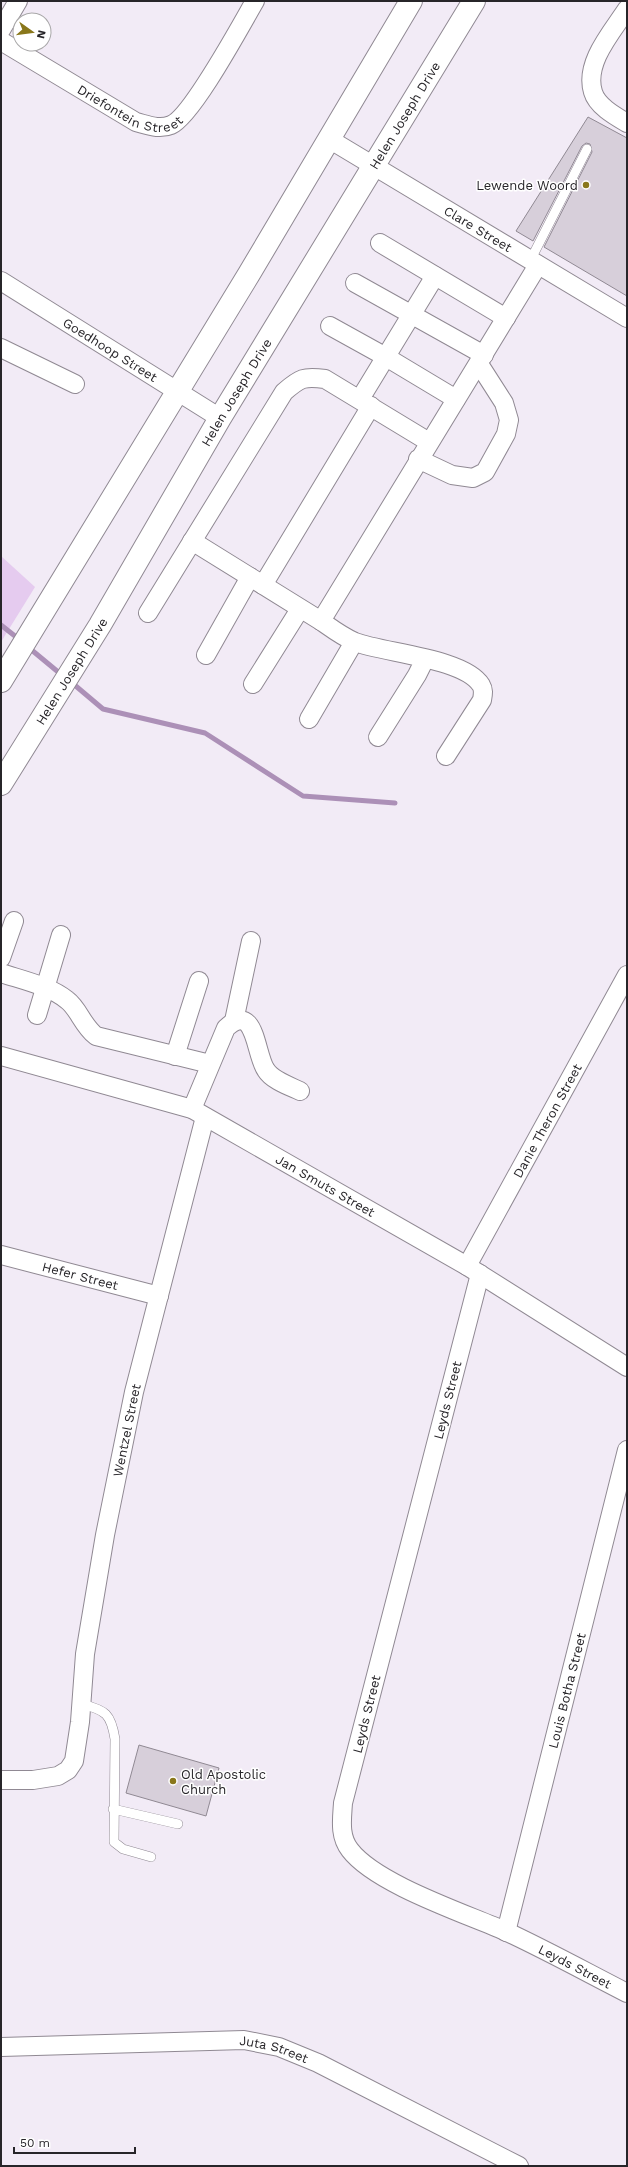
<svg xmlns="http://www.w3.org/2000/svg" width="628" height="2167" viewBox="0 0 628 2167" font-family="'Work Sans',sans-serif">
<rect width="100%" height="100%" fill="#f2ebf6"/>
<path fill="#e5cbef" d="M 1,556 L 35,587 L 1,642 Z"/>
<g fill="none" stroke-linecap="round" stroke-linejoin="round">
<path stroke="#ac90b7" stroke-width="5" d="M 1,625 L 20,640
M 28,647 L 63,676
M 71,682 L 103,709 L 205,733 L 303,796 L 395,803"/>
</g>
<path fill="#d7cfda" stroke="#908993" d="M 588,117 L 627,138 L 627,296 L 544,247 L 592,152 L 590,144 L 586,143 L 582,146 L 533,241 L 516,231 Z
M 139,1745 L 219,1768 L 206,1816 L 126,1793 Z"/>
<g fill="none" stroke-linecap="round" stroke-linejoin="round">
<g stroke="#908993" stroke-width="10">
<path id="service" d="M 530,261 L 587,149
M 81,1704 C 106,1710 111,1714 115,1739 L 114,1842 L 123,1849 L 151,1857
M 113,1809 L 178,1824"/>
</g>
<g stroke="#908993" stroke-width="20">
<g id="minor">
<path d="M 627,9 C 612,32 584,63 593,92 C 597,106 615,116 627,123"/>
<path d="M 1,30 L 18,1"/>
<path id="s1" d="M 1,41 L 136,122 C 148,125 159,130 171,125 C 192,116 241,25 255,1"/>
<path id="s2" d="M 329,139 L 627,318"/>
<path d="M 380,243 L 506,318"/>
<path id="s3" d="M 1,281 L 220,418"/>
<path d="M 355,283 L 484,355"/>
<path d="M 330,326 L 386,357 L 456,399"/>
<path d="M 1,348 L 75,384"/>
<path d="M 360,399 L 435,276"/>
<path d="M 418,459 L 452,475 L 473,478 L 485,472 L 506,434 L 509,420 L 504,403 L 479,364"/>
<path d="M 192,541 L 321,621 L 538,265"/>
<path d="M 263,585 L 371,406"/>
<path d="M 148,613 L 284,392 C 300,378 304,376 325,379 L 429,442"/>
<path d="M 321,621 C 331,628 343,637 355,642 C 384,653 464,658 481,685 C 484,690 483,694 482,700 L 446,756"/>
<path d="M 206,655 L 250,577"/>
<path d="M 253,684 L 300,609"/>
<path d="M 309,719 L 354,642"/>
<path d="M 378,737 L 417,675 L 425,659"/>
<path d="M 1,958 L 14,921"/>
<path d="M 1,973 C 22,980 50,986 67,1000 C 79,1009 82,1025 96,1036 L 210,1064"/>
<path d="M 37,1015 L 61,935"/>
<path d="M 234,1021 L 251,941"/>
<path id="s4" d="M 1,1056 L 192,1109 L 467,1266 L 627,1367"/>
<path d="M 175,1056 L 199,981"/>
<path d="M 192,1109 L 226,1028 C 256,1000 255,1055 266,1070 C 272,1080 289,1086 300,1091"/>
<path id="s5" d="M 1,1255 L 159,1296"/>
<path id="s6" d="M 467,1266 L 627,975"/>
<path id="s7" d="M 480,1274 L 343,1803 C 342,1819 339,1836 350,1850 C 376,1884 464,1913 505,1931 C 546,1950 586,1972 627,1993"/>
<path id="s8" d="M 1,1780 L 33,1780 L 58,1776 L 68,1770 L 74,1761 L 80,1722 L 85,1654 L 105,1535 L 134,1392 L 205,1117"/>
<path id="s9" d="M 506,1932 L 627,1450"/>
<path id="s10" d="M 1,2047 L 244,2040 L 279,2047 L 318,2063 L 519,2166"/>
</g>
</g>
<g stroke="#908993" stroke-width="24">
<g id="tertiary">
<path d="M 1,681 L 249,274 L 411,1"/>
<path id="s11" d="M 1,784 L 100,625 L 220,418 L 474,1"/>
</g>
</g>
<use href="#service" stroke="#fff" stroke-width="9"/>
<use href="#minor" stroke="#fff" stroke-width="18"/>
<use href="#tertiary" stroke="#fff" stroke-width="22"/>
</g>
<g fill="#89771b" stroke="#fff" stroke-width="1.5">
<circle cx="586" cy="185" r="4"/>
<circle cx="173" cy="1781" r="4"/>
</g>
<g text-anchor="middle" stroke-width="3" stroke-linejoin="round" paint-order="stroke">
<g font-size="13" fill="#272529" stroke="#fff">
<text dy="5" stroke="none"><textPath href="#s1" startOffset="148">Driefontein Street</textPath></text>
<text dy="5" stroke="none"><textPath href="#s11" startOffset="781">Helen Joseph Drive</textPath></text>
<text dy="5" stroke="none"><textPath href="#s2" startOffset="174">Clare Street</textPath></text>
<text dy="5" stroke="none"><textPath href="#s3" startOffset="129">Goedhoop Street</textPath></text>
<text dy="5" stroke="none"><textPath href="#s11" startOffset="457">Helen Joseph Drive</textPath></text>
<text dy="5" stroke="none"><textPath href="#s11" startOffset="133">Helen Joseph Drive</textPath></text>
<text dy="5" stroke="none"><textPath href="#s6" startOffset="166">Danie Theron Street</textPath></text>
<text dy="5" stroke="none"><textPath href="#s4" startOffset="352">Jan Smuts Street</textPath></text>
<text dy="5" stroke="none"><textPath href="#s5" startOffset="82">Hefer Street</textPath></text>
<text transform="translate(447 1400) rotate(-76)" y="5">Leyds Street</text>
<text dy="5" stroke="none"><textPath href="#s8" startOffset="415">Wentzel Street</textPath></text>
<text dy="5" stroke="none"><textPath href="#s9" startOffset="249">Louis Botha Street</textPath></text>
<text transform="translate(366 1714) rotate(-76)" y="5">Leyds Street</text>
<text dy="5" stroke="none"><textPath href="#s7" startOffset="850">Leyds Street</textPath></text>
<text dy="5" stroke="none"><textPath href="#s10" startOffset="274">Juta Street</textPath></text>
</g>
<g font-size="13" fill="#272529" stroke="#fff" text-anchor="end">
<text x="578" y="190">Lewende Woord</text>
<text x="181" y="1779" text-anchor="start">Old Apostolic<tspan x="181" dy="15">Church</tspan></text>
</g>
</g>
<rect width="628" height="2167" fill="none" stroke="#272529" stroke-width="4"/>
<g transform="translate(32 32) rotate(104)"><circle r="19" fill="#ffffff" stroke="#a9a8a9"/>
<path d="M0-3L7 15L0 10L-7 15Z" fill="#89771b"/>
<text y="-6" font-size="11" font-weight="bold" text-anchor="middle" fill="#272529">N</text>
</g>
<path d="M14 2147v6h121v-6" fill="none" stroke="#272529" stroke-width="2"/>
<text x="20" y="2147" font-size="12" fill="#272529" stroke="#ffffff" stroke-width="3" paint-order="stroke">50 m</text>
</svg>
